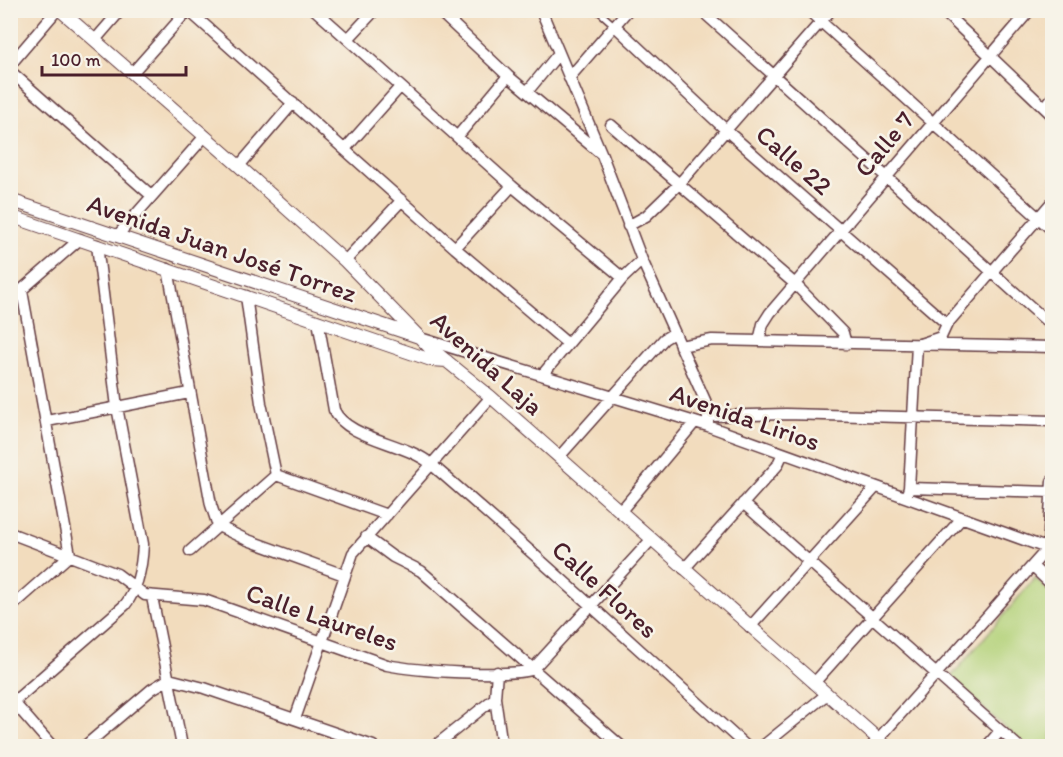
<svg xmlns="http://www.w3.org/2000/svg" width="1063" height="757" viewBox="0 0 1063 757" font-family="Itim,sans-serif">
<rect width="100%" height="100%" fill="#f7f3e8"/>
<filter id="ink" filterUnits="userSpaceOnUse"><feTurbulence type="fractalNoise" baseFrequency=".0167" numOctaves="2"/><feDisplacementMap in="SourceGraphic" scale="12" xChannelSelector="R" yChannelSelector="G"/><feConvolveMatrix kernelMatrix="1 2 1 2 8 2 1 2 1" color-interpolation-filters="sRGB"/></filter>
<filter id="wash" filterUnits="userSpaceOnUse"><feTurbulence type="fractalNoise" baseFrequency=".008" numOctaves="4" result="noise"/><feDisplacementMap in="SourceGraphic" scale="24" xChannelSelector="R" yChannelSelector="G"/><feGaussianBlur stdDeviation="1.35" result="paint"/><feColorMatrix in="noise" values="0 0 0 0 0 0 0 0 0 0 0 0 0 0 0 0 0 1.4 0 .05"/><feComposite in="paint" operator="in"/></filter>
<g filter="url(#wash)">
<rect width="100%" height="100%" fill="#f2dcbd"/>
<path fill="#b2d178" stroke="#7e7852" stroke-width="1.5" d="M 1035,578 L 1052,594 L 1052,746 L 1025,746 L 950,678 Z"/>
</g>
<g filter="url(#ink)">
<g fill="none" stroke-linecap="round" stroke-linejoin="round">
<g stroke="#633b41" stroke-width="8">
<path id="service" d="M 597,10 L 614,25"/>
</g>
<g stroke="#633b41" stroke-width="13">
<path id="minor" d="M 315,10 L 512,186 L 623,278
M 438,10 L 508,76 L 600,153
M 541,10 L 602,155 L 642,260 L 708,407 L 708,426
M 701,10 L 1052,326
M 808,10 L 1052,230
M 942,10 L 1052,115
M 614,25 L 727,131 L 947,324
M 348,39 L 375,10
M 95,40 L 121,10
M 10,65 L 57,10
M 10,71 L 152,196
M 133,72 L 188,10 L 455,248 L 568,344
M 569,78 L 628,10
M 527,92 L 559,53
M 1045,107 L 1052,98
M 611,125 L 795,284 L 843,333 L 846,344
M 457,137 L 508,76
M 345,149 L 400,87
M 239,166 L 293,103
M 628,226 L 646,216 L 679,184 L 831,10
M 117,236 L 205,136
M 455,248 L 512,186
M 345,261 L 402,200
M 168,269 L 211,505 L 218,526 L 245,539 L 344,575
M 246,296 L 261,403 L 276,475 L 387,515
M 10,300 L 80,239
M 318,321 L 334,410 C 347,439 405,442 431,464 C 538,556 641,652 746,746
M 420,338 L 708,426 L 1052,550
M 759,341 L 763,324 L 770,313 L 1030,10
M 680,346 L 712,340 L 1052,347
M 543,374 L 623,278 L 642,260
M 710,416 L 786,414 L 1052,421
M 47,421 L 189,393
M 559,457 L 664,339 L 674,333
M 909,488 L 1052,492
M 906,497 L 909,488 L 917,345 L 941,337 L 947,324 L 1052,202
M 743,503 L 1018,746
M 620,512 L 695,422
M 10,533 L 117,574 L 145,595 L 204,600 L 387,665 C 417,671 503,677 532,670 L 651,540
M 366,537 L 393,557 L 421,571 L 621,746
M 190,551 L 276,475
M 1033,567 L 1052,585
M 684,569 L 777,466 L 783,453
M 152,597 L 182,746
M 10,608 L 70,555 L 22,291
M 750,627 L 876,487
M 497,672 L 495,698 L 502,746
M 814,683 L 962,518
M 10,698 L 52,746
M 10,705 L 125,605 C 138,589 142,566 143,544 L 117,407 L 97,245
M 295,719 L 353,553 L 491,397
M 85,746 L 152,689 L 169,679 L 204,688 L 373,746
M 435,746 L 495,698
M 763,746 L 827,694
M 872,746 L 1048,548 L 1052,481
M 987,746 L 1000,731"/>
</g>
<g stroke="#633b41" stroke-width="14">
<path id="tertiary" d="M 60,10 L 239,166 L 345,261 L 428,346 L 491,397 L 886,746
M 10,200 L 419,337
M 10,216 L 431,360 L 447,361"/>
</g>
<use href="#service" stroke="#fff" stroke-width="5"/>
<use href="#minor" stroke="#fff" stroke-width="10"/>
<use href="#tertiary" stroke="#fff" stroke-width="12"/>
</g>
</g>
<g text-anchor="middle" stroke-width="5" stroke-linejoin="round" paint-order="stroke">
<g font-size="26" fill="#4a1f2b" stroke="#f7f3e8">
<text transform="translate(884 144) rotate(-50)" y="9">Calle 7</text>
<text transform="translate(794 160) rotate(41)" y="9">Calle 22</text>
<text transform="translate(222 248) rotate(19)" y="9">Avenida Juan José Torrez</text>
<text transform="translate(487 363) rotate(42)" y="9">Avenida Laja</text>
<text transform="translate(745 417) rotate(19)" y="9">Avenida Lirios</text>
<text transform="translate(605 589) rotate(42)" y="9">Calle Flores</text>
<text transform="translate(322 617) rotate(19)" y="9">Calle Laureles</text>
</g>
</g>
<rect width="1063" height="757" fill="none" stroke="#f7f3e8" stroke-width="36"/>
<path d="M42 66v9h144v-9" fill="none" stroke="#4a1f2b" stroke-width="3"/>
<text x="51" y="66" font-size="18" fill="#4a1f2b" stroke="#f7f3e8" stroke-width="4.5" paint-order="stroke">100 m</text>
</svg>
